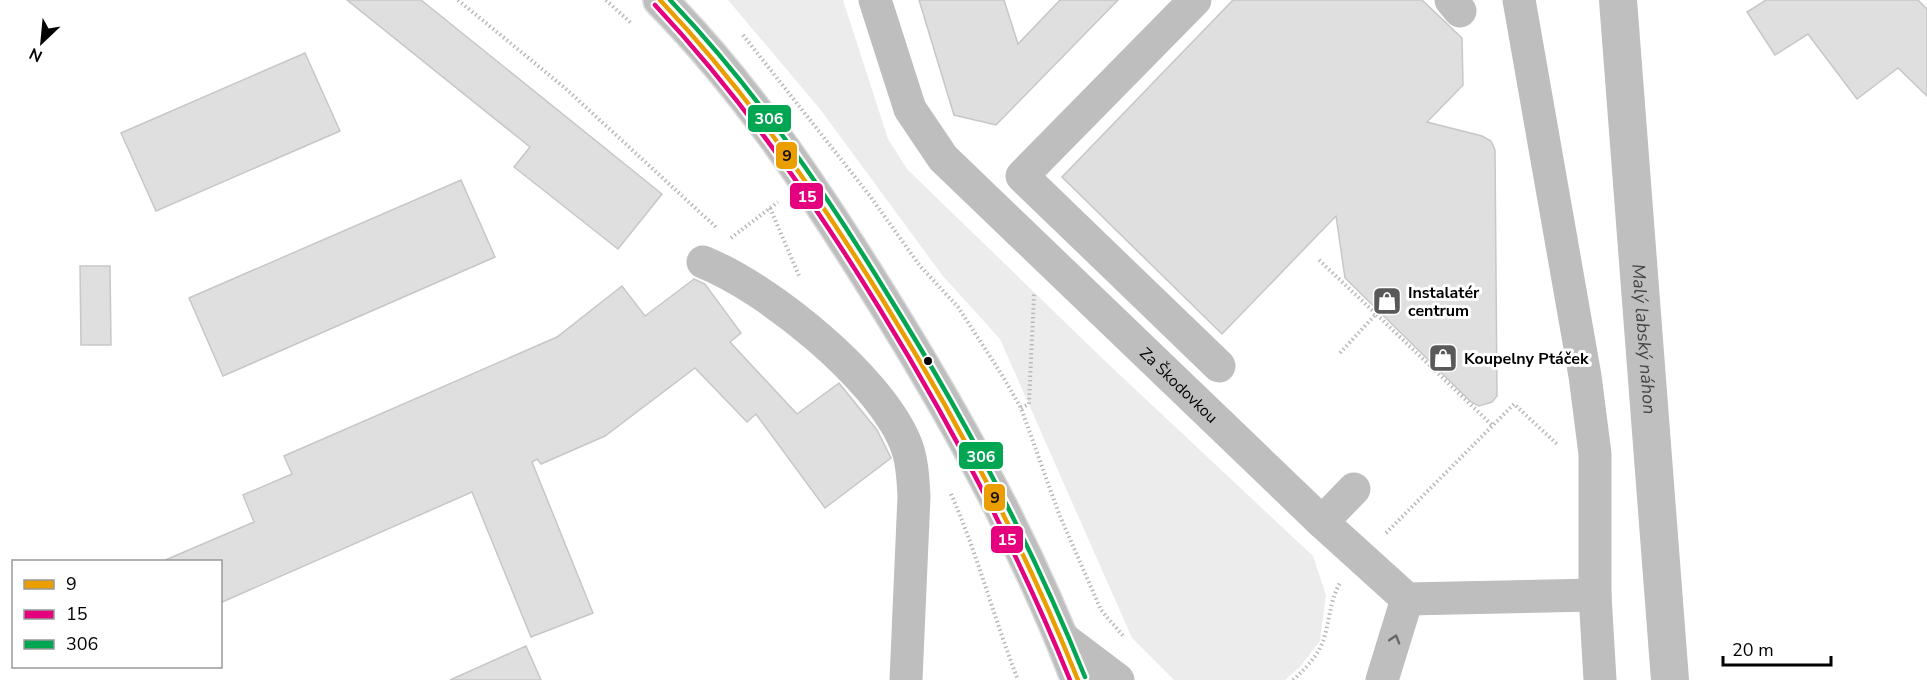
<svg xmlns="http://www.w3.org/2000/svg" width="1927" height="680" viewBox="0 0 1927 680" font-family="'Nunito Sans',sans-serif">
<rect width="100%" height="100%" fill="#fff"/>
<path fill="#ececec" d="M 728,0 L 843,0 L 888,139 L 907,169 L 1104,360 L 1313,556 L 1326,595 L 1320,641 L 1300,667 L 1285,680 L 1174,680 L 1132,638 L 1000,339 L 942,275 L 820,109 Z"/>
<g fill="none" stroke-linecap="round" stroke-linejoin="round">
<path stroke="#bfbfbf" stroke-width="38" id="s1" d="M 1618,0 L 1670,680"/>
</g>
<path fill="#dfdfdf" stroke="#c7c7c7" stroke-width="1.5" d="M 347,0 L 421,0 L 662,194 L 618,249 L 514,167 L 530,147 Z
M 919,0 L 1004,0 L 1018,44 L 1060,0 L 1118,0 L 996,125 L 954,115 Z
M 1233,0 L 1422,0 L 1462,38 L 1463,85 L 1427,122 L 1482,136 L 1491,141 L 1495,150 L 1497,396 L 1492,402 L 1479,406 L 1471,402 L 1345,278 L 1336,216 L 1222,334 L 1062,177 Z
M 1766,0 L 1918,0 L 1927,9 L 1927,96 L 1898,68 L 1857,99 L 1808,34 L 1775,55 L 1747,12 Z
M 305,53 L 340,131 L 156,211 L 121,133 Z
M 461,180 L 495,257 L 223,376 L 189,298 Z
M 80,266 L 110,266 L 111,345 L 81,345 Z
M 694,279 L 705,284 L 741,333 L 730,342 L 797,414 L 839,383 L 877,430 L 891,458 L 825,508 L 756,414 L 747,422 L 695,368 L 605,436 L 541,464 L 537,459 L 532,462 L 593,613 L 531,637 L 472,492 L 220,603 L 220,561 L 163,561 L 254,522 L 243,495 L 292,474 L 284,456 L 557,337 L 622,286 L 645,316 Z
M 526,646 L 541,680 L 450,680 Z"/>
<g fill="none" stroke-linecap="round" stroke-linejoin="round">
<g stroke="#dbdbdb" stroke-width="36">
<path id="major" d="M 660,0 C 744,85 811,185 874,286 C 953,412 1025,541 1078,680"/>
</g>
<path stroke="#b9b9b9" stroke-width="4" stroke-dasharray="1.5 3" stroke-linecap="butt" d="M 458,0 L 565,88 L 718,229
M 606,0 L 632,24
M 743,35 L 870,196 L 920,266 L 958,307 L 1002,375 L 1021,408 L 1059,514 L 1101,610 L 1124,637
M 770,208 L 800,278
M 731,238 L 778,202
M 1319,260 L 1376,314
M 1340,353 L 1376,314 L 1493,426
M 1021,408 L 1029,404 L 1034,294
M 951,494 C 978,555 994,619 1018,680
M 1386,533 L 1514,404 L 1558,445
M 1293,680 C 1306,668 1319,655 1324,638 C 1330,619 1330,600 1340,583"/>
<g stroke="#bebebe" stroke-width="33">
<path id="s2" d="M 875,0 L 910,109 L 943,158 L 1322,522 L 1407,599 L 1595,595"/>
<path d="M 1195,0 L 1022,176 L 1219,366"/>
<path d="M 1451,0 L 1460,11"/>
<path d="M 1519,0 L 1585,376 L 1595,454 L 1595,595 L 1600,680"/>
<path d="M 703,262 C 768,288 877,376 905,442 C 912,458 913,478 914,496 L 906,680"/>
<path d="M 1322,522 L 1354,489"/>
<path d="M 1061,637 L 1118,680"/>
<path d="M 1382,680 L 1407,599"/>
</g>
<use href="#major" stroke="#bebebe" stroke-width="33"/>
<g stroke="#fff" stroke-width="9">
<path id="bus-1" d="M 660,0 C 747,92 817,194 884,302 C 959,423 1025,548 1078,680"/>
</g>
<g stroke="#fff" stroke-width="9">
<path id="bus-2" d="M 655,5 C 741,97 812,199 878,306 C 952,426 1017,549 1070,680"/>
</g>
<g stroke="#fff" stroke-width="9">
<path id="bus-3" d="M 670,0 C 755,89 824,190 888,295 C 964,417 1031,543 1085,677"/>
</g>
<use href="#bus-1" stroke="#eb9e00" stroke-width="4.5"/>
<use href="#bus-2" stroke="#e5007d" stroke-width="4.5"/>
<use href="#bus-3" stroke="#00a651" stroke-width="4.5"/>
</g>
<defs><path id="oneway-chevron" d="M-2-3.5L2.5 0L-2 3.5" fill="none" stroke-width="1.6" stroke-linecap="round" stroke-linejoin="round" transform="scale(1.5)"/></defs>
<use stroke="#686868" href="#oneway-chevron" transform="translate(1395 639) rotate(-73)"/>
<defs>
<g id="shop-square" transform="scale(1.5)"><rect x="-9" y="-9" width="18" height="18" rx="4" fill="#595959" stroke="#fff"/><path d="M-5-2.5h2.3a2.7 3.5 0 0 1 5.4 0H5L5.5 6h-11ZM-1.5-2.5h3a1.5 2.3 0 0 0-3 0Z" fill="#fff"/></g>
</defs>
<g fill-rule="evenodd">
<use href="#shop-square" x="1387" y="301"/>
<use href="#shop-square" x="1443" y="358"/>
</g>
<circle fill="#000" stroke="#fff" stroke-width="2" cx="928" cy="361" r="5"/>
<g text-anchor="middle" stroke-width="6" stroke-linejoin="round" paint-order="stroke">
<g font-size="16" font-weight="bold" fill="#000" stroke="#fff" text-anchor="start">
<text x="1408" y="298">Instalatér<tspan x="1408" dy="18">centrum</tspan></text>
<text x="1464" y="364">Koupelny Ptáček</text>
</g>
<g font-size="16" fill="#000" stroke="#fff">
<text dy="6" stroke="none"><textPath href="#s2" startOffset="501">Za Škodovkou</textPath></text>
</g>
<g font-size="18" font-style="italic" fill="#444" stroke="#fff">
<text dy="6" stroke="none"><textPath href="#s1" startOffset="340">Malý labský náhon</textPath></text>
</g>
</g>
<g stroke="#fff" stroke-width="2">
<rect x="747" y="104" width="45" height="29" rx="6" fill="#00a651"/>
<rect x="775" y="141" width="23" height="29" rx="6" fill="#eb9e00"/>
<rect x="789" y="182" width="35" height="28" rx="6" fill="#e5007d"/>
<rect x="958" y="441" width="46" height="29" rx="6" fill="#00a651"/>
<rect x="983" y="483" width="23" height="29" rx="6" fill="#eb9e00"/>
<rect x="990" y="525" width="34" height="29" rx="6" fill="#e5007d"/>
</g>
<g font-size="16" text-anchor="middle" font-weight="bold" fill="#fff">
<text x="769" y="124">306</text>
<text x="807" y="202">15</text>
<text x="981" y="462">306</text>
<text x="1007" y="545">15</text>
</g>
<g font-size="16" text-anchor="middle" font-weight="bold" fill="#111">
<text x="787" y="161">9</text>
<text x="995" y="503">9</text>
</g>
<rect x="12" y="560" width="210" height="108" fill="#ffffff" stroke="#999999" stroke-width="1.5"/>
<rect x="24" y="580" width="30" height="9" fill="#eb9e00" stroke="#999999" stroke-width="1.5"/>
<text x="66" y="590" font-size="18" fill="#000000">9</text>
<rect x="24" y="610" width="30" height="9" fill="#e5007d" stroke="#999999" stroke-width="1.5"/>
<text x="66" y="620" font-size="18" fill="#000000">15</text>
<rect x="24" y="640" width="30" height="9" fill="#00a651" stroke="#999999" stroke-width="1.5"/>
<text x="66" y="650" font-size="18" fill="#000000">306</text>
<g transform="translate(42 42) rotate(206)" stroke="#ffffff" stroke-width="4.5" paint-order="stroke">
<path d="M0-4.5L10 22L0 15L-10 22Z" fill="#000000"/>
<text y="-9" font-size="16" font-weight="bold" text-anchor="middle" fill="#000000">N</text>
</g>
<path d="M1723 656v9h108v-9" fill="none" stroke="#000000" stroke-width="3"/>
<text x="1732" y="656" font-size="18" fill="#000000" stroke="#ffffff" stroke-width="4.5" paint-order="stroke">20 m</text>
</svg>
